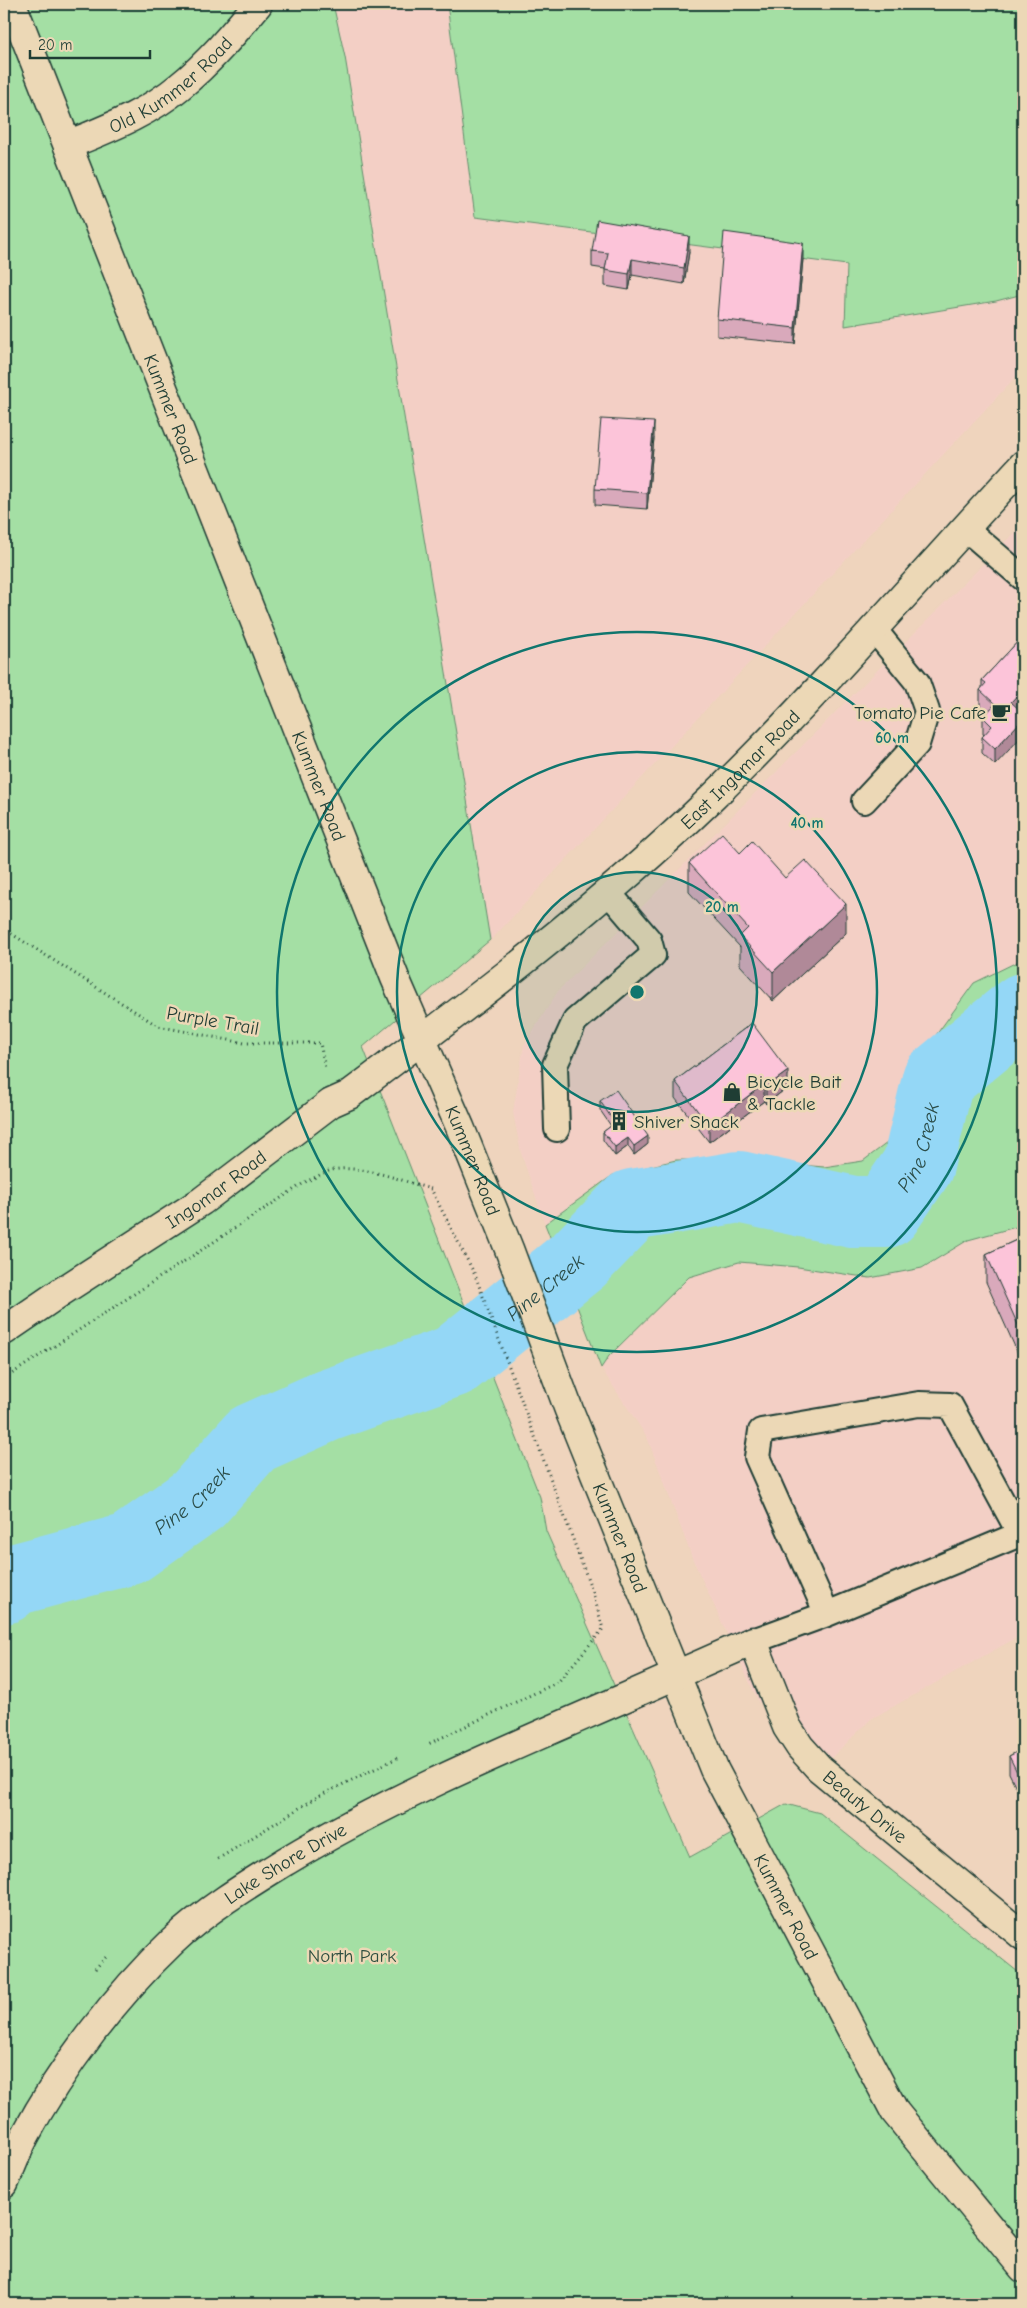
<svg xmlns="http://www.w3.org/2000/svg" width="1027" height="2308" viewBox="0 0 1027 2308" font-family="'Comic Neue',sans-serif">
<rect width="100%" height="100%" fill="#efd4bd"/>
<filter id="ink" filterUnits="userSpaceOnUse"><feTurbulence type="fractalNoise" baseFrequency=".02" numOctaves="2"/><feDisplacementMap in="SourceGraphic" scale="10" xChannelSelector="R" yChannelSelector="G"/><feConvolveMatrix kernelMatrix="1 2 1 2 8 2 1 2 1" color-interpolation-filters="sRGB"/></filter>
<g filter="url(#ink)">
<path fill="#f3cfc5" d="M 299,4 L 447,4 L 475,217 L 847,265 L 845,326 L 996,301 L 1023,294 L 1023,369 L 491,940 L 459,936 Z
M 1023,524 L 1023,959 L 974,983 L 920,1057 L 902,1109 L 887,1143 L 863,1161 L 824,1167 L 743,1160 L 676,1160 L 613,1175 L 545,1224 L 521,1153 L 513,1112 L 524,1045 L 558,991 Z
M 1023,1225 L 1023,1634 L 871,1719 L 831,1758 L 804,1730 L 788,1690 L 759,1703 L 693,1560 L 647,1437 L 601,1368 L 609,1356 L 689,1277 L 739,1262 L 798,1267 L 870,1278 L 922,1268 L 968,1240 Z"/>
<path fill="#a4dfa4" stroke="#628e6c" d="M 4,4 L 333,4 L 345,57 L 490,940 L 363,1047 L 540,1497 L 546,1531 L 690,1857 L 786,1804 L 820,1813 L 1023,1976 L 1023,2304 L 4,2304 Z
M 447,4 L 1023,4 L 1023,294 L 996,301 L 845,326 L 847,265 L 475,217 Z
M 1023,959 L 1023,1225 L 968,1240 L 922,1268 L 870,1278 L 798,1267 L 739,1262 L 689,1277 L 609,1356 L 601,1368 L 545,1224 L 613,1175 L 676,1160 L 743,1160 L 824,1167 L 863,1161 L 887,1143 L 902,1109 L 920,1057 L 974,983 Z"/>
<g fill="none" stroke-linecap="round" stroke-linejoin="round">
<path stroke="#94d7f6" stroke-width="72" id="s1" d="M 4,1588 L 13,1580 L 129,1549 L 198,1500 L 252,1439 L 326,1406 L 454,1361 L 579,1260 L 632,1205 L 739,1187 L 853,1212 L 886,1212 L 918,1165 L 938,1079 L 1023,1009"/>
<g stroke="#1f3d34" stroke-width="28">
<path id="service" d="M 965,528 L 1023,578
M 864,801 L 917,744 L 927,711 L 917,682 L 873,628
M 557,1129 L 555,1065 L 575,1021 L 653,955 L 649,940 L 608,892
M 827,1614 L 1020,1534
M 753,1641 L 827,1614 L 757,1457 L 761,1431 L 919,1404 L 950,1405 L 1020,1534 L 1023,1534"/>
</g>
<g stroke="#1f3d34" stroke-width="31">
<g id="minor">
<path id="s2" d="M 68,145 C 106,129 147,114 179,87 C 209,63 234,33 258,4"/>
<path id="s3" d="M 676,1675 L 753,1641 L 787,1727 L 800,1747 L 819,1768 L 1023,1936"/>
</g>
</g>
<g stroke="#1f3d34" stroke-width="31">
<g id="tertiary">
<path id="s4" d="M 12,4 L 395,978 L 460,1127 L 509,1249 L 569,1410 L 714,1769 L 895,2112 L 1023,2268"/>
<path id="s5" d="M 4,2184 C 11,2168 17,2151 25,2136 C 60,2069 118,1993 172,1942 C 206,1910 247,1885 286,1861 C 410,1786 545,1734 676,1675"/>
</g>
</g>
<g stroke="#1f3d34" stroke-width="31">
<g id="primary">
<path id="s6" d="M 4,1331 L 61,1292 L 202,1201 L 331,1103 L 349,1095 C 474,1001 599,907 712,798 C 821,692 920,576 1023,465"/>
</g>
</g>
<path stroke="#1f3d34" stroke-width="3" stroke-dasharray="1 4" stroke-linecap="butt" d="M 4,921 L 7,931
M 4,935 L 7,931 L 158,1026 L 244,1043 L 320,1043 L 325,1068
M 4,1379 L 307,1181 C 315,1178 324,1172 332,1170 C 362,1164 402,1181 431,1189 L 475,1275 L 594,1596 L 603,1629 L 558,1682 L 426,1745
M 218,1859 L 317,1797 L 397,1758
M 95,1969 L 106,1957"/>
<use href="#service" stroke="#ecd8b6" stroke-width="24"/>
<use href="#minor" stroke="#ecd8b6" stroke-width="28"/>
<use href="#tertiary" stroke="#ecd8b6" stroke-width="28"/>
<use href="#primary" stroke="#ecd8b6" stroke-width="28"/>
</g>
<path fill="#d9a9bb" stroke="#1f3d34" d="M 592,251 L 689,252 L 684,284 L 632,275 L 629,290 L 605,286 L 605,269 L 592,267 Z
M 803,259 L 795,344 L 717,336 L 717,319 Z
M 654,438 L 647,509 L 595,505 L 595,489 Z
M 1023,636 L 1023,705 L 1019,709 L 995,765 L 982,753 L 982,737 L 984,735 L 983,734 L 983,717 L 987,713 L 980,706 L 980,690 L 982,688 L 982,680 Z
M 740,853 L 785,878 L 846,933 L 773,1001 L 740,965 L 740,947 L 689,892 L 689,863 Z
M 752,1023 L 788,1087 L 766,1104 L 764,1101 L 709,1142 L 675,1098 L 675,1081 Z
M 600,1101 L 648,1144 L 634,1155 L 628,1146 L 615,1156 L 603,1140 L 603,1132 L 611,1126 L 600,1110 Z
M 1023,1237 L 1023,1365 L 986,1282 L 986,1254 Z
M 1023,1749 L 1023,1801 L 1009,1773 L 1009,1756 Z"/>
<path fill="#b08998" stroke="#1f3d34" d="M 689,236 L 689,252 L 684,284 L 684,268 Z
M 803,243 L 803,259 L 795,344 L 795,328 Z
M 632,259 L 632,275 L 629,290 L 629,274 Z
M 654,422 L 654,438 L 647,509 L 647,493 Z
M 1023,689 L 1023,705 L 1011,718 L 1011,702 Z
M 1023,719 L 1023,735 L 995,765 L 995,749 Z
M 846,904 L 846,933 L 773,1001 L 773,972 Z
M 788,1071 L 788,1087 L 766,1104 L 766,1087 Z
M 764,1084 L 764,1101 L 709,1142 L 709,1126 Z
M 648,1136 L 648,1144 L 634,1155 L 634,1146 Z
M 628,1138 L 628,1146 L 615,1156 L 615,1147 Z"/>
<path fill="#fcc4d9" stroke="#1f3d34" d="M 597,220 L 689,236 L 684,268 L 632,259 L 629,274 L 605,270 L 608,253 L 592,251 Z
M 724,232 L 803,243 L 795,328 L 717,319 Z
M 601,419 L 654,422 L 647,493 L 595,489 Z
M 1023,636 L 1023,689 L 1011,702 L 1023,713 L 1023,719 L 995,749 L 982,737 L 992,726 L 983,717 L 995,704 L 980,690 L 986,683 L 982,680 Z
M 722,833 L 740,853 L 752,841 L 785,878 L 805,860 L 846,904 L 773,972 L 740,936 L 748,928 L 689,863 Z
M 752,1023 L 788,1071 L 766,1087 L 764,1084 L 709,1126 L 675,1081 Z
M 616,1090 L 648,1136 L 634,1146 L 628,1138 L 615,1147 L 603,1132 L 615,1123 L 600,1101 Z
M 1023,1237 L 1023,1336 L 986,1254 Z
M 1023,1749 L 1023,1784 L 1009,1756 Z"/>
</g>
<circle cx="637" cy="992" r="120" fill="#0f766e" fill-opacity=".12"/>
<g fill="none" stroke="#0f766e" stroke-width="2.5">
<circle cx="637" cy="992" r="120"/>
<circle cx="637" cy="992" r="240"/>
<circle cx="637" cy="992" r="360"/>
</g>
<defs>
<g id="cafe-bare" transform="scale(1.5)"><path d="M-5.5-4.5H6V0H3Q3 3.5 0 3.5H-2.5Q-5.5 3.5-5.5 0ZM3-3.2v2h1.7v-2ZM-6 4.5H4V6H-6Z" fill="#1f3d34" stroke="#ecd8b6" stroke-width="2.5" paint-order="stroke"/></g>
<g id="shop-bare" transform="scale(1.5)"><path d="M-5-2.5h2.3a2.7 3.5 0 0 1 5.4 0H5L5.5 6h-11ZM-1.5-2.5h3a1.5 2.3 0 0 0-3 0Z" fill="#1f3d34" stroke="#ecd8b6" stroke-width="2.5" paint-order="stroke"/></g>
<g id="building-bare" transform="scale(1.5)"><path d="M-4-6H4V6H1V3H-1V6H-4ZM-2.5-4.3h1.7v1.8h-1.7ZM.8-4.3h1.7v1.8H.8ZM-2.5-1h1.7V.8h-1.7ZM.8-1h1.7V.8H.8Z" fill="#1f3d34" stroke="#ecd8b6" stroke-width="2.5" paint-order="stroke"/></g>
</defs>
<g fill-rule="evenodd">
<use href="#cafe-bare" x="1001" y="712"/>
<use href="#shop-bare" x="732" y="1092"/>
<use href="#building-bare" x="619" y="1121"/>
</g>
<g text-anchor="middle" stroke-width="5" stroke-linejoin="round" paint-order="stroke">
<g font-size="19" fill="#1f3d34" stroke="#ecd8b6">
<text dy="7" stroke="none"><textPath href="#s2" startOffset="120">Old Kummer Road</textPath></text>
<text dy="7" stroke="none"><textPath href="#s4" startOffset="435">Kummer Road</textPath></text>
<text dy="7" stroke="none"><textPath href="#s6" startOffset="928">East Ingomar Road</textPath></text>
<text dy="7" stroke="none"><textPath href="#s4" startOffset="840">Kummer Road</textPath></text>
<text transform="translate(213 1020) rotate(10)" y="7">Purple Trail</text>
<text dy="7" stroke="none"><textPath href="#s4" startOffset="1245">Kummer Road</textPath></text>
<text dy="7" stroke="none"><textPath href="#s6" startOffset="255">Ingomar Road</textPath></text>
<text dy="7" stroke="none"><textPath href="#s4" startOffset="1650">Kummer Road</textPath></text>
<text dy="7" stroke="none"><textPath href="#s3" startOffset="289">Beauty Drive</textPath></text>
<text dy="7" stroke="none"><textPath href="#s5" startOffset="435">Lake Shore Drive</textPath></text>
<text dy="7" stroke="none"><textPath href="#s4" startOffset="2055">Kummer Road</textPath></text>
</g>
<g font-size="19" fill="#1f3d34" stroke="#ecd8b6" text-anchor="start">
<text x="986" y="719" text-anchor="end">Tomato Pie Cafe</text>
<text x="747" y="1088">Bicycle Bait<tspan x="747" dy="22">&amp; Tackle</tspan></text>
<text x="634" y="1128">Shiver Shack</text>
</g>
<g font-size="19" fill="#2c4d3f" stroke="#ecd8b6">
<text x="352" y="1962">North Park</text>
</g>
<g font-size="20" font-style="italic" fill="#2b4c47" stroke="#ecd8b6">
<text dy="7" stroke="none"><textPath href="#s1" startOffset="1084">Pine Creek</textPath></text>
<text dy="7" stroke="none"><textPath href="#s1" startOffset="632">Pine Creek</textPath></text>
<text dy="7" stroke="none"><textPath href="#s1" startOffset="212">Pine Creek</textPath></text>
</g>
</g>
<circle cx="637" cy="992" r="8" fill="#0f766e" stroke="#ecd8b6" stroke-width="2.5"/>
<g font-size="15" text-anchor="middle" font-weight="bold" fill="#0f766e" stroke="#ecd8b6" stroke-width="5" stroke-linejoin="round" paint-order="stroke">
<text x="892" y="743">60 m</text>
<text x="807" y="828">40 m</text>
<text x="722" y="912">20 m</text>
</g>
<rect width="1027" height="2308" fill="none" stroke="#ecd8b6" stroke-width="20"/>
<rect x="10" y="10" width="1007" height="2288" fill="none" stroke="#1f3d34" stroke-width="2" filter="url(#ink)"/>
<path d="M30 50v8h120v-8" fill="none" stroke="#1f3d34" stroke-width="2.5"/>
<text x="38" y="50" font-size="15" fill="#1f3d34" stroke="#ecd8b6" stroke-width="4" paint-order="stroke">20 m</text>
</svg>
